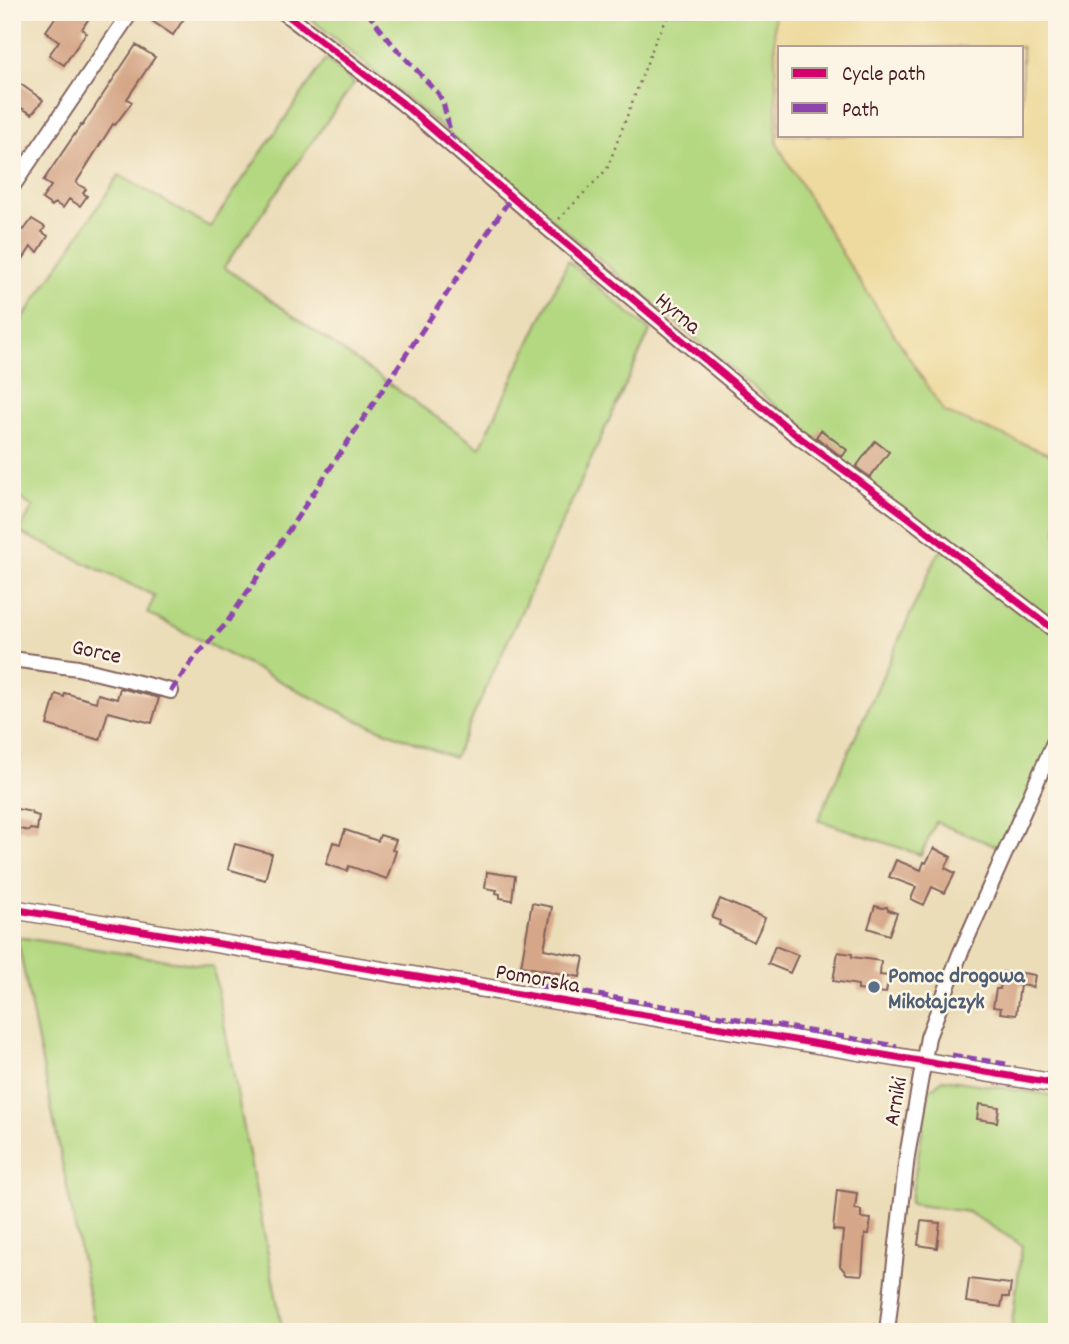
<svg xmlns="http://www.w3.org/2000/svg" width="1069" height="1344" viewBox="0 0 1069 1344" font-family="Dekko,sans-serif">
<rect width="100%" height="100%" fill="#fcf5e5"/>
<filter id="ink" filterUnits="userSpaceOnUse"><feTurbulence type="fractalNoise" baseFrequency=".0143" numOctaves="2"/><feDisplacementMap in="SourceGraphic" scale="14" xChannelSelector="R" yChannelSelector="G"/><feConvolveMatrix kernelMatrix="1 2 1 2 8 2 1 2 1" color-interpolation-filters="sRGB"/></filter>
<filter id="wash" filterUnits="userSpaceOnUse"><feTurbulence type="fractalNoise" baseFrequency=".00686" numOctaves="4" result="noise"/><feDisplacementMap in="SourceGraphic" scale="28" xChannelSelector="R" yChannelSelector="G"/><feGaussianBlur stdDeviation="1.57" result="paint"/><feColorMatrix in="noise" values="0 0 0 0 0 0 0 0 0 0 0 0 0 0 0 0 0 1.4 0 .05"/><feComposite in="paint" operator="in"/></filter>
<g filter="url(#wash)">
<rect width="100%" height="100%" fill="#ecddb9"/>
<path fill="#b4d881" stroke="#7f7c56" stroke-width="2" fill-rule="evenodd" d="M 303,12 L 1057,12 L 1057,736 L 1005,850 L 936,822 L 921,855 L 818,820 L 936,557 L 945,547 ZM 780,47 L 1022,47 L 1022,135 L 780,135 Z
M 326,59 L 354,83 L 224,267 L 480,448 L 568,261 L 650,331 L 454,758 L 354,719 L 147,613 L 155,596 L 19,532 L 33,507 L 12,493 L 12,335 L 119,175 L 210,227 Z
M 17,937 L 213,967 L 283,1332 L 96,1332 Z
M 943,1079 L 1057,1096 L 1057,1332 L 1011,1332 L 1022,1245 L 968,1212 L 910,1204 L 929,1090 Z"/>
<path fill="#eeda9e" stroke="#9c7c64" stroke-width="2" fill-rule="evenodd" d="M 774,12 L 1057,12 L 1057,457 L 944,412 L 845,258 L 777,144 ZM 780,47 L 1022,47 L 1022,135 L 780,135 Z"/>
<g id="blocks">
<path fill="#d5a687" d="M 59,12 L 93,12 L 82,29 L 86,33 L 64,65 L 49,55 L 59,41 L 48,34 L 49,33 L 46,31 Z
M 157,12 L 178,12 L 185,17 L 173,35 L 152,21 Z
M 136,45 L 155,57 L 127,99 L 132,102 L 115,125 L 113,124 L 76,183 L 86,189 L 83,193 L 87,196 L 80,206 L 69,199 L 63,208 L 55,203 L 52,206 L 42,199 L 51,186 L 43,181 L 81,125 L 82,126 Z
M 19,83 L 43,100 L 32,114 L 12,103 L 12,93 Z
M 32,219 L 45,227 L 42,232 L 48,236 L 38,252 L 31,247 L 12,276 L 12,222 L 24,230 Z
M 821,430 L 847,450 L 842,457 L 816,437 Z
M 875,441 L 889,452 L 870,477 L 856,467 Z
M 120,688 L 159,698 L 152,723 L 108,712 L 100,740 L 47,725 L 56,694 L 64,697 L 65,693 L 96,702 L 98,694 L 117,699 Z
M 12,808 L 32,812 L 32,814 L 39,816 L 37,830 L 30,829 L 29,831 L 12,827 Z
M 345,830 L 378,841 L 380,835 L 396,840 L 392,850 L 396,851 L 387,879 L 349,866 L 347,871 L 326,864 L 333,842 L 340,844 Z
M 235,844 L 272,854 L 265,880 L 228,869 Z
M 934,848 L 951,857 L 945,868 L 955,873 L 945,893 L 932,887 L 924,905 L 911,899 L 916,887 L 889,877 L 896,860 L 921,870 L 924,862 L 926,863 Z
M 487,872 L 515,876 L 512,900 L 500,898 L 500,894 L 496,893 L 497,890 L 485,888 Z
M 720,899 L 765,918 L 754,942 L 719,925 L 720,921 L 712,918 Z
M 532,903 L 552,907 L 544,949 L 584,957 L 580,977 L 521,966 Z
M 875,906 L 882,908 L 887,907 L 888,910 L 897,913 L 889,935 L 868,928 Z
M 775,946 L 798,955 L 790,973 L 768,964 Z
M 838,952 L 852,954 L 852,957 L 881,961 L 880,975 L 889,976 L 886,993 L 858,990 L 858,985 L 833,981 Z
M 1003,972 L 1022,975 L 1022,973 L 1035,975 L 1033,987 L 1020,985 L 1016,1015 L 1000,1013 L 1001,1008 L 993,1007 L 996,989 L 1000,989 Z
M 979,1104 L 999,1107 L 997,1122 L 977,1119 Z
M 837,1190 L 857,1193 L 855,1209 L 861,1210 L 861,1218 L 871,1219 L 869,1234 L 865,1234 L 862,1275 L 847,1274 L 840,1266 L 843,1231 L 833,1230 Z
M 921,1221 L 940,1223 L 937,1248 L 918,1245 Z
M 969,1279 L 1011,1284 L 1009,1297 L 1003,1297 L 1001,1307 L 966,1302 Z"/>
</g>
</g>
<g filter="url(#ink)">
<use href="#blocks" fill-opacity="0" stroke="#83625d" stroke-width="2"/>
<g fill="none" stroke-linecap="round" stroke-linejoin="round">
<g stroke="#83625d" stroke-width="18">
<path id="minor" d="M 283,12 L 401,102 L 551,231 L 795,434 L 908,517 L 1057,632
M 12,187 L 131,12
M 12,659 L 78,668 L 171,691
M 887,1332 L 907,1156 L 928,1037 L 960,954 L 1057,736"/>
</g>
<g stroke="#83625d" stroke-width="21">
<path id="tertiary" d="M 12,909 L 1057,1084"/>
</g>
<path stroke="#83625d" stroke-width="2.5" stroke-dasharray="2 5" stroke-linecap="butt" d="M 559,219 L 607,169 L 656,39 L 671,12"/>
<use href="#minor" stroke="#fff" stroke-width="14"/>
<use href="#tertiary" stroke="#fff" stroke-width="18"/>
<path stroke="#8e44ad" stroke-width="5" stroke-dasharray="10 5" stroke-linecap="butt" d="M 367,12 L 393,45 L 438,93 L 443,102 L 454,147
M 171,691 L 196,656 L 226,624 L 512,196
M 539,986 L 569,990 L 897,1046
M 952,1055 L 1006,1064"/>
<g stroke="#fcf5e5" stroke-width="11">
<path id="cycleway" d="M 283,12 L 401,102 L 551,231 L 795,434 L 908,517 L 1057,632
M 12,909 L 1057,1084"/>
</g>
<use href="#cycleway" stroke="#d6006c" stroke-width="7"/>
</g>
</g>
<circle fill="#5c6f8a" stroke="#fcf5e5" stroke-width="2.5" cx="874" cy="987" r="7"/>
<g text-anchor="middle" stroke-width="5" stroke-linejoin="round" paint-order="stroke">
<g font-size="23" fill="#4a1f2b" stroke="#fcf5e5">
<text transform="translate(679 312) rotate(40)" y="8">Hyrna</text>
<text transform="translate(97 650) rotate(12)" y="8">Gorce</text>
<text transform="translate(538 977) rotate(10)" y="8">Pomorska</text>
<text transform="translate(894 1101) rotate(-80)" y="8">Arniki</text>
</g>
<g font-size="23" font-weight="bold" fill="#4e5e75" stroke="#fcf5e5" text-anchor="start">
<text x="888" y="982">Pomoc drogowa<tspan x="888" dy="26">Mikołajczyk</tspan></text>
</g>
</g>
<rect width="1069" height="1344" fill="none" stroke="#fcf5e5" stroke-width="42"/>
<rect x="778" y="46" width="245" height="91" fill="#fcf5e5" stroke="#b59f9b" stroke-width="2"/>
<rect x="792" y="68" width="35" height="10" fill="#d6006c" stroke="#b59f9b" stroke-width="2"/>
<text x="842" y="80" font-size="21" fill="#4a1f2b">Cycle path</text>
<rect x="792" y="103" width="35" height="10" fill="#8e44ad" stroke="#b59f9b" stroke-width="2"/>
<text x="842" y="116" font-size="21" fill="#4a1f2b">Path</text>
</svg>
